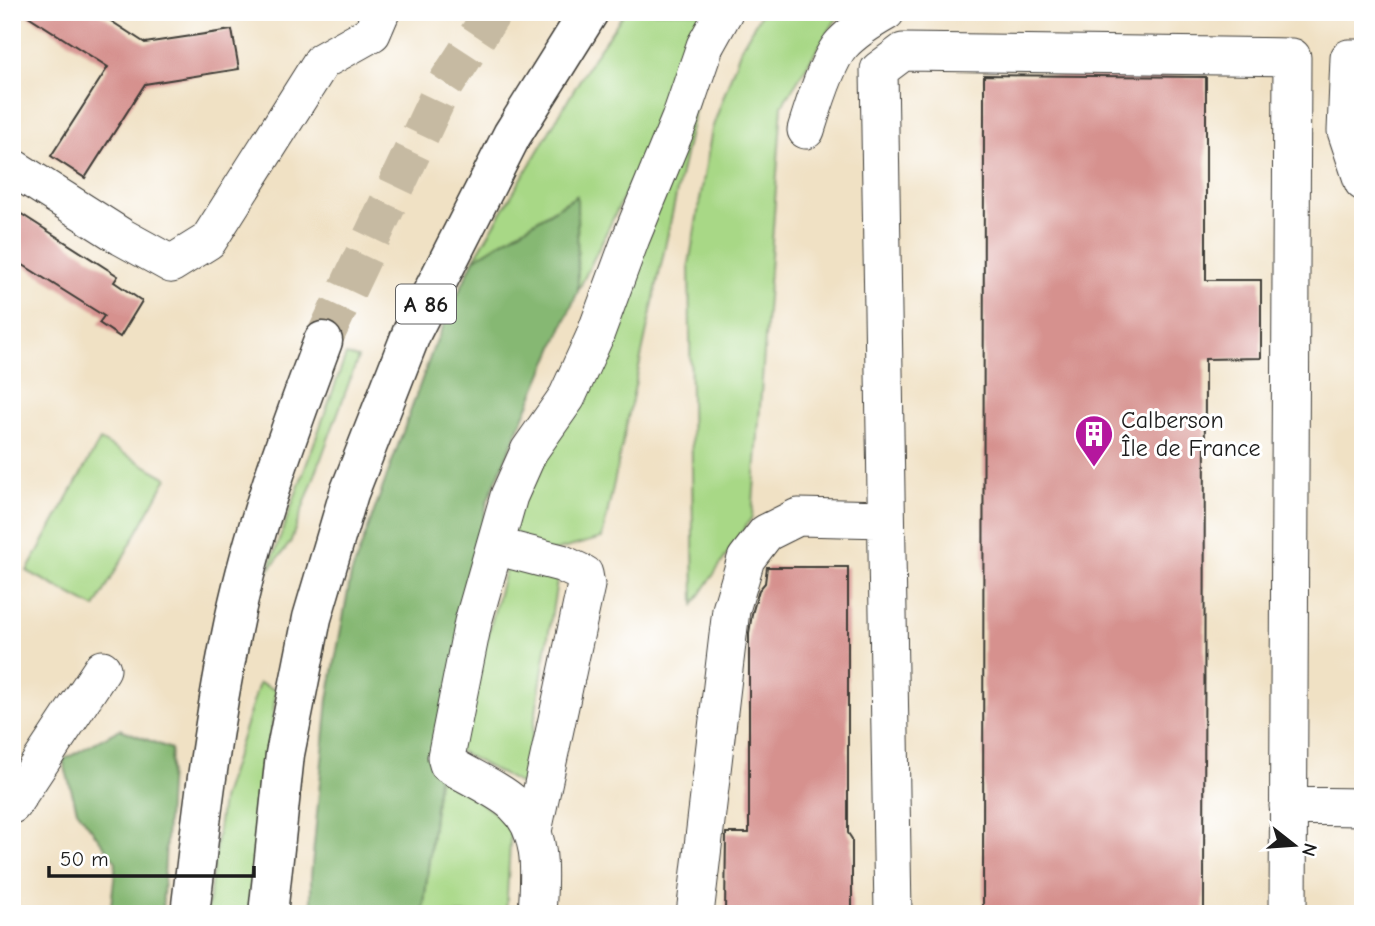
<svg xmlns="http://www.w3.org/2000/svg" width="1375" height="926" viewBox="0 0 1375 926" font-family="'Comic Neue',sans-serif">
<rect width="100%" height="100%" fill="#fff"/>
<filter id="ink" filterUnits="userSpaceOnUse"><feTurbulence type="fractalNoise" baseFrequency=".0143" numOctaves="2"/><feDisplacementMap in="SourceGraphic" scale="14" xChannelSelector="R" yChannelSelector="G"/><feConvolveMatrix kernelMatrix="1 2 1 2 8 2 1 2 1" color-interpolation-filters="sRGB"/></filter>
<filter id="wash" filterUnits="userSpaceOnUse"><feTurbulence type="fractalNoise" baseFrequency=".00686" numOctaves="4" result="noise"/><feDisplacementMap in="SourceGraphic" scale="28" xChannelSelector="R" yChannelSelector="G"/><feGaussianBlur stdDeviation="1.57" result="paint"/><feColorMatrix in="noise" values="0 0 0 0 0 0 0 0 0 0 0 0 0 0 0 0 0 1.4 0 .05"/><feComposite in="paint" operator="in"/></filter>
<g filter="url(#wash)">
<rect width="100%" height="100%" fill="#f0e1c4"/>
<path fill="#a8d886" stroke="#627a51" stroke-width="2" d="M 625,12 L 713,12 L 578,291 L 576,196 L 474,259 L 591,61 Z
M 762,12 L 841,12 L 782,105 L 752,517 L 694,604 L 689,264 L 712,129 L 741,48 Z
M 697,99 L 602,538 L 547,553 L 508,529 Z
M 346,355 L 358,358 L 290,543 L 268,571 Z
M 100,440 L 167,478 L 95,608 L 27,571 Z
M 508,560 L 558,575 L 524,786 L 457,750 Z
M 259,683 L 276,690 L 249,914 L 207,914 L 222,800 Z
M 439,772 L 511,825 L 506,914 L 423,914 Z"/>
<path fill="#86b873" stroke="#516a48" stroke-width="2" d="M 577,196 L 578,291 L 487,502 L 439,772 L 423,914 L 311,914 L 311,876 L 328,699 L 351,575 L 433,349 L 474,259 Z
M 120,729 L 171,749 L 162,914 L 110,914 L 116,862 L 77,810 L 63,760 Z"/>
<g id="blocks">
<path fill="#d6918e" d="M 22,12 L 97,12 L 145,43 L 232,30 L 239,69 L 145,84 L 85,178 L 51,156 L 108,67 Z
M 984,75 L 1206,77 L 1206,280 L 1261,280 L 1261,358 L 1205,359 L 1204,914 L 983,914 Z
M 12,208 L 118,276 L 114,282 L 142,301 L 120,337 L 99,323 L 104,316 L 12,258 Z
M 767,567 L 848,567 L 848,833 L 852,839 L 852,914 L 725,914 L 726,833 L 749,833 L 749,633 L 752,614 L 759,590 L 765,583 Z"/>
</g>
</g>
<g filter="url(#ink)">
<use href="#blocks" fill-opacity="0" stroke="#3c3a35" stroke-width="2"/>
<g fill="none" stroke-linecap="round" stroke-linejoin="round">
<path stroke="#c6baa2" stroke-width="38" stroke-dasharray="38 19" stroke-linecap="butt" d="M 323,341 L 440,93 L 493,12"/>
<g stroke="#3c3a35" stroke-width="39">
<path id="minor" d="M 1363,58 L 1349,58 L 1346,131 L 1363,182
M 806,130 C 813,108 827,60 842,44 C 854,31 870,21 886,12
M 12,167 L 122,237 L 171,264 L 208,241 L 322,61 L 372,33 L 381,12
M 495,546 L 561,563 L 584,574 L 586,585 L 533,831
M 12,805 L 102,669
M 1288,806 L 1363,807
M 537,914 C 539,877 545,832 514,804 C 501,791 466,775 448,764 L 446,757 L 473,622 L 509,496 L 529,451 L 567,397 L 594,338 L 631,238 L 680,119 L 705,46 L 724,12
M 695,914 L 731,610 L 746,559 L 766,533 L 798,517 L 886,519
M 893,914 L 879,70 L 903,52 L 1292,57 L 1288,914"/>
</g>
<g stroke="#3c3a35" stroke-width="41">
<path id="highway" d="M 190,914 C 201,820 212,727 231,635 C 251,534 287,437 323,341
M 268,914 L 285,754 L 312,618 L 349,493 L 412,332 L 512,135 L 589,12"/>
</g>
<use href="#minor" stroke="#fff" stroke-width="37"/>
<use href="#highway" stroke="#fff" stroke-width="38"/>
</g>
</g>
<defs>
<g id="building-pin" transform="scale(2.0125)"><path d="M0 17L-7.5 6A9.5 9.5 0 1 1 7.5 6Z" fill="#b5179e" stroke="#fff"/><path d="M-4-6H4V6H1V3H-1V6H-4ZM-2.5-4.3h1.7v1.8h-1.7ZM.8-4.3h1.7v1.8H.8ZM-2.5-1h1.7V.8h-1.7ZM.8-1h1.7V.8H.8Z" fill="#fff"/></g>
</defs>
<g fill-rule="evenodd">
<use href="#building-pin" x="1094" y="434"/>
</g>
<g text-anchor="middle" stroke-width="6" stroke-linejoin="round" paint-order="stroke">
<rect fill="#fff" stroke="#606060" stroke-width="2" x="396" y="284.5" width="60" height="39" rx="5"/>
<g font-size="23" font-weight="bold" fill="#1c1c1c">
<text x="426" y="312">A 86</text>
</g>
<g font-size="24" fill="#1c1c1c" stroke="#fff" text-anchor="start">
<text x="1121" y="428">Calberson<tspan x="1121" dy="28">Île de France</tspan></text>
</g>
</g>
<rect width="1375" height="926" fill="none" stroke="#fff" stroke-width="42"/>
<g transform="translate(1294 845) rotate(107)" stroke="#ffffff" stroke-width="5" paint-order="stroke">
<path d="M0-5L12 26L0 18L-12 26Z" fill="#1c1c1c"/>
<text y="-10" font-size="19" font-weight="bold" text-anchor="middle" fill="#1c1c1c">N</text>
</g>
<path d="M49 866v10h205v-10" fill="none" stroke="#1c1c1c" stroke-width="3.5"/>
<text x="60" y="866" font-size="21" fill="#1c1c1c" stroke="#ffffff" stroke-width="5" paint-order="stroke">50 m</text>
</svg>
